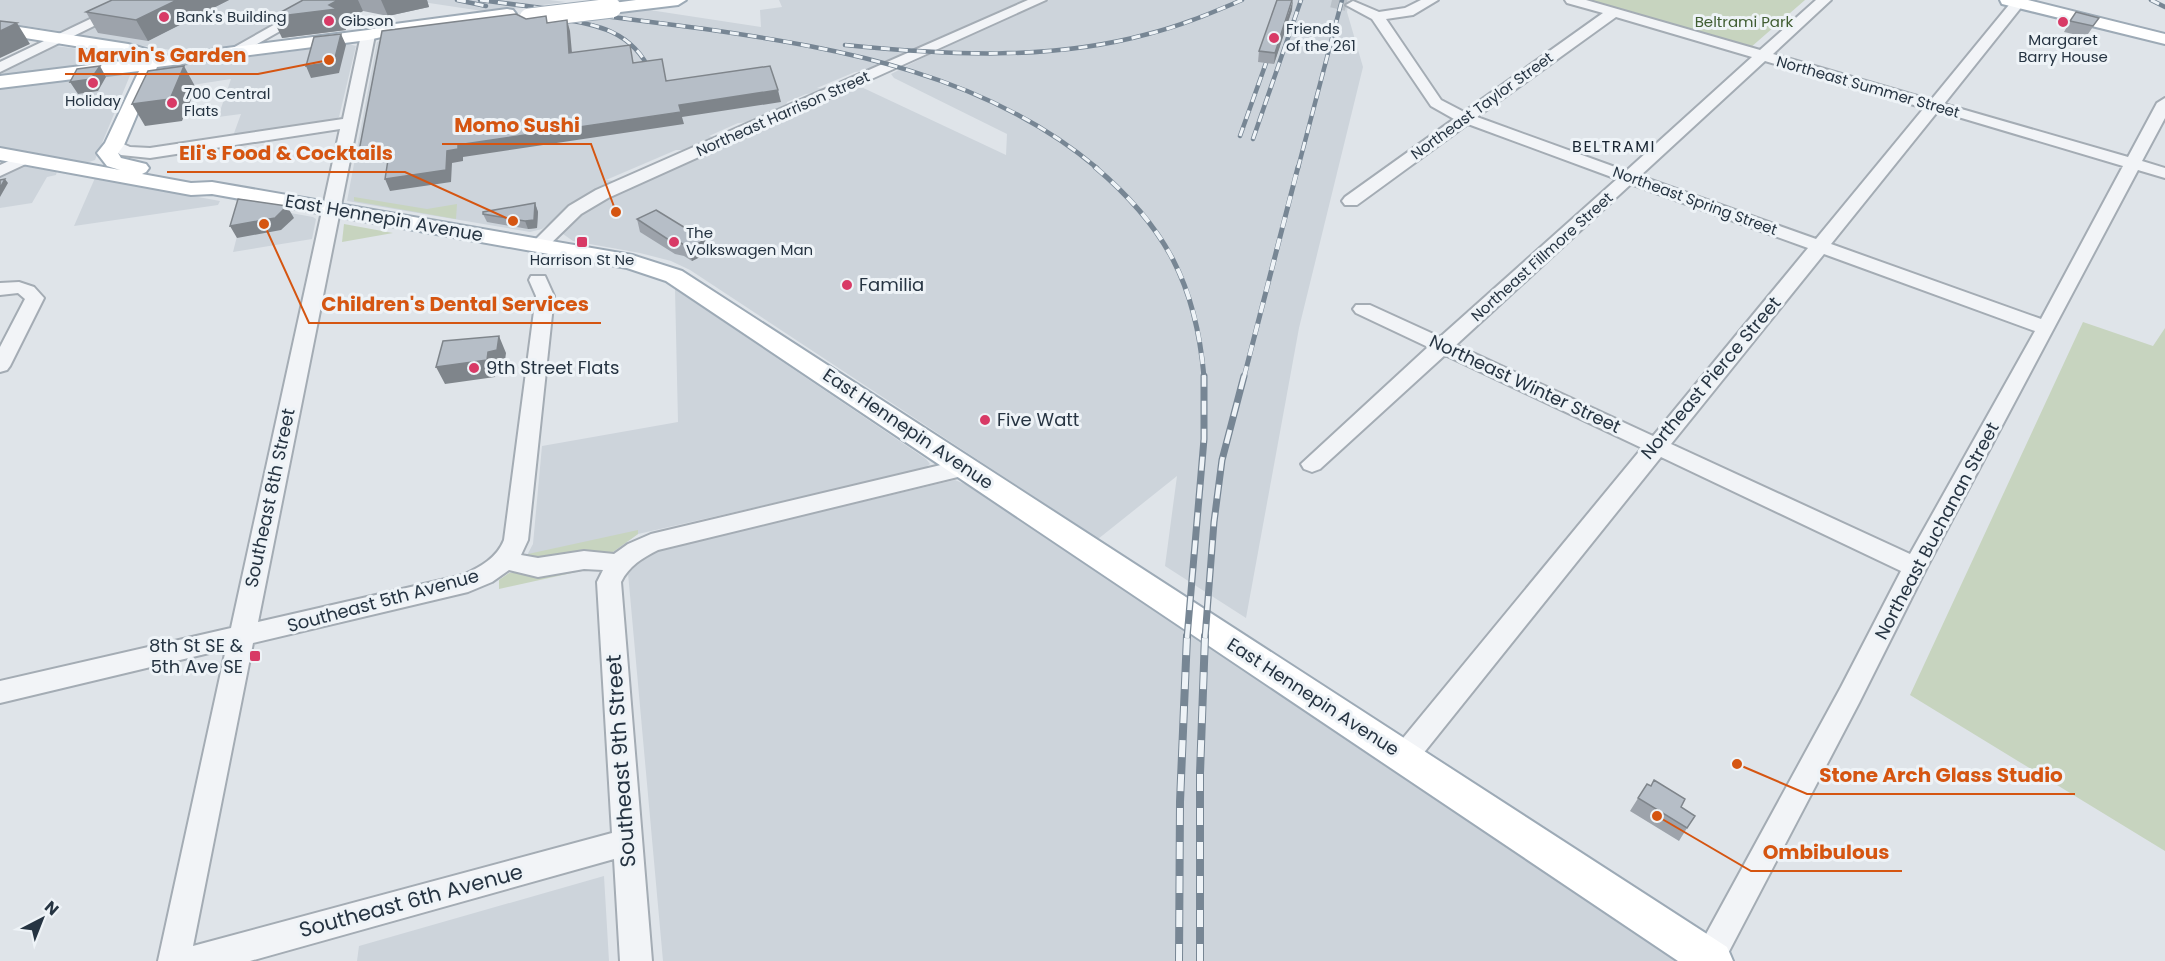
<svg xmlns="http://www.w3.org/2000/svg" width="2165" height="961" viewBox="0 0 2165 961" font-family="Poppins,sans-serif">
<rect width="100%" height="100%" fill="#dfe4e9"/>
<path fill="#cdd4db" d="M 0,0 L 132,0 L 68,29 L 59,31 L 0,22 Z
M 144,0 L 314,0 L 232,47 L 192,53 L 70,35 Z
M 409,0 L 549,0 L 566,2 L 489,12 Z
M 779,0 L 1024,0 L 867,71 L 855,72 L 817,88 L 826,89 L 818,93 L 806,94 L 787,102 L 786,107 L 751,122 L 738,123 L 709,136 L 717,138 L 690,150 L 676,150 L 606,180 L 616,181 L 581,198 L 542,229 L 530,232 L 347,201 L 377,42 L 386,38 L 643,9 L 761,27 L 760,10 L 782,7 Z
M 1049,0 L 1349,0 L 1347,12 L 1363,67 L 1299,328 L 1246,618 L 1165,566 L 1177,476 L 1098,539 L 690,270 L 671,261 L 640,253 L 573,241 L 563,234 L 564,227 L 588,206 L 857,85 L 1006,155 L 1007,134 L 894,78 L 891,74 L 936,51 Z
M 349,44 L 356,46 L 339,117 L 330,122 L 233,136 L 241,114 L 218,117 L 231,79 L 153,91 L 159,71 L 162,68 Z
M 56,46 L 131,56 L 131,58 L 0,75 L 0,72 Z
M 127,72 L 131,73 L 95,160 L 83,164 L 0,149 L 0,88 Z
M 24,166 L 57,171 L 56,175 L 47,177 L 32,203 L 0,208 L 0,175 Z
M 95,178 L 220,201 L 218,205 L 74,226 Z
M 245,205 L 313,217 L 316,219 L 312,239 L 233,252 Z
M 675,289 L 926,459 L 930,464 L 924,469 L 638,534 L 610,554 L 525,559 L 533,544 L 542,446 L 678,422 Z
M 955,480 L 965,484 L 1226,656 L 1676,961 L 663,961 L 628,573 L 640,559 L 650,552 Z
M 604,876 L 609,961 L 357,961 L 359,946 Z"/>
<path fill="#c7d4bf" d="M 1582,0 L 1805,0 L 1750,48 Z
M 354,197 L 427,209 L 457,204 L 456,219 L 354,201 Z
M 344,224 L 393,233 L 342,242 Z
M 2083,322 L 2153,346 L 2165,328 L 2165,851 L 1910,695 Z
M 638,530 L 638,534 L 610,554 L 525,559 L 528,554 Z
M 584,563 L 590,569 L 499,589 L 499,580 L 509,573 Z"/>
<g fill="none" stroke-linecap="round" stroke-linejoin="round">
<path stroke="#bac1c8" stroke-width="15" stroke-dasharray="15 8" stroke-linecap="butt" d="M 1332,0 L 1353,5"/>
<g stroke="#a4acb4" stroke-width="4">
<path id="minor" d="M 130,0 L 147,0 L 0,72 L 0,62 Z
M 318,0 L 335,0 L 236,56 L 226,56 L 224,53 Z
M 1028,0 L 1046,0 L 608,198 L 581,214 L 545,249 L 533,249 L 530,245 L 569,206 L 596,190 Z
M 1421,0 L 1438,0 L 1413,15 L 1386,19 L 1441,100 L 1464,112 L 1603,13 L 1567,3 L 1565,0 L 1586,0 L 1760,50 L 1816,0 L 1831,0 L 1773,54 L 1931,100 L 2013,0 L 2027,0 L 1944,104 L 2128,157 L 2157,103 L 2165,98 L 2165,118 L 2142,161 L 2165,168 L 2165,178 L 2138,170 L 1927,567 L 1859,703 L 1724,961 L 1694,961 L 1693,958 L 1841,687 L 1901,571 L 1661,457 L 1414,765 L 1404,769 L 1394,765 L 1390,757 L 1394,749 L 1642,448 L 1445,355 L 1320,469 L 1312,472 L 1304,469 L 1301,464 L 1428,347 L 1356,313 L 1353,309 L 1356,305 L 1370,305 L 1440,337 L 1617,179 L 1468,124 L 1357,205 L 1345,205 L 1342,201 L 1345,197 L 1454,119 L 1431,106 L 1372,19 L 1346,5 L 1353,1 L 1379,12 L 1405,8 ZM 1616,17 L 1752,57 L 1626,171 L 1477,117 ZM 1765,61 L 1924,108 L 1816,239 L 1640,176 ZM 1938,111 L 2123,166 L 2041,319 L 1831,244 ZM 1631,184 L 1808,248 L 1653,436 L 1456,345 ZM 1824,254 L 2035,331 L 1910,554 L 1671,444 Z
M 368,31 L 375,35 L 258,622 L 463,575 C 480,567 497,558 504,540 L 536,296 L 529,280 L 531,276 L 545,276 L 554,296 L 528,540 L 521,555 L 538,558 L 584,551 L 614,554 L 628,544 L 651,534 L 966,459 L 974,462 L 977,467 L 974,472 L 966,475 L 658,550 C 642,558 629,566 621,582 L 652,961 L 620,961 L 614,859 L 250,961 L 158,961 L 226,649 L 0,703 L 0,681 L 231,628 L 340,129 L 150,158 L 121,155 L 106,145 L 114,140 L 130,147 L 150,148 L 343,119 L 361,35 ZM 584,569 L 603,570 L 597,582 L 612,833 L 193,946 L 253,643 L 468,592 L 492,582 L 509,570 L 538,577 Z
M 24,154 L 32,159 L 30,162 L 0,176 L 0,165 Z
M 19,282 L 34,287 L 44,298 L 10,366 L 7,370 L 0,372 L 0,347 L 25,299 L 18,293 L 0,295 L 0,283 Z"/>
</g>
<g stroke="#9daab6" stroke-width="4">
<path id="major" d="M 636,0 L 686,0 L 678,5 L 612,13 L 606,12 L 604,8 L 606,4 Z
M 2000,0 L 2028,0 L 2165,34 L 2165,44 L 2002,4 Z
M 507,9 L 513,10 L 516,14 L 513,18 L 395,34 L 368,40 L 157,67 L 124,145 L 118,153 L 121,158 L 146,164 L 149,168 L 146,172 L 142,174 L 191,183 L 212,182 L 632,255 L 682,271 L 1727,947 L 1733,961 L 1678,961 L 666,281 L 627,268 L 212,194 L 191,195 L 0,160 L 0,148 L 120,170 L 107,166 L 97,153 L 105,143 L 139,71 L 0,88 L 0,76 L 138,59 L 125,54 L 0,34 L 0,24 L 128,44 L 153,51 L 156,57 L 368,30 L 395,24 Z"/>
</g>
<use href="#minor" fill="#f2f4f7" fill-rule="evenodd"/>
<use href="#major" fill="#fff" fill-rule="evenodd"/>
<g stroke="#778694" stroke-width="4.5">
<path id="rail-far3" d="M 457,0 L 486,6
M 480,0 C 555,10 630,19 705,29 C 844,49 986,75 1097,168
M 2151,0 L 2165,7
M 555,18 C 596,24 633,31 651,73
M 845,45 C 945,55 1050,61 1148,34 C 1181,26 1211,13 1242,0
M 1240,136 L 1266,63
M 1253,139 L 1301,0
M 1298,168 L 1342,0"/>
</g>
<g stroke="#778694" stroke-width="5">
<path id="rail-far2" d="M 1095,167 C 1166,227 1196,285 1204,377
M 1244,377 L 1298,167"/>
</g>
<g stroke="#778694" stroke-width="7">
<path id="rail-far1" d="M 1187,638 L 1204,439 L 1204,376
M 1205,638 L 1214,522 L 1222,460 L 1244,376"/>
</g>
<g stroke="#778694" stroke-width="8">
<path id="rail" d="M 1179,961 L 1180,802 L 1187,636
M 1200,961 L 1200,773 L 1205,636"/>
</g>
<use href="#rail-far3" stroke="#eef3f7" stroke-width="3" stroke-dasharray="9" stroke-linecap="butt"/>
<use href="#rail-far2" stroke="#eef3f7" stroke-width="4" stroke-dasharray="11" stroke-linecap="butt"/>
<use href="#rail-far1" stroke="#eef3f7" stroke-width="4.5" stroke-dasharray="14" stroke-linecap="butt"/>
<use href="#rail" stroke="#eef3f7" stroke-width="6" stroke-dasharray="17" stroke-linecap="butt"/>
<g stroke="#9daab6" stroke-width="21" stroke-linecap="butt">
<path id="major-bridge" d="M 529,18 L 612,8"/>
</g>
<use href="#major-bridge" stroke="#fff" stroke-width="19"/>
</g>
<path fill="#9da3ab" d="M 112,0 L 229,0 L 148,41 L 98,33 L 86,12 Z
M 303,0 L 427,0 L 429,7 L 388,16 L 363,11 L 343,23 L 346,30 L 282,38 Z
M 1292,10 L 1274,64 L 1258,62 L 1259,51 Z
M 2099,18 L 2086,37 L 2064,32 L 2070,21 Z
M 535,203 L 538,212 L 537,228 L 528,229 L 487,222 L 483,214 Z
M 637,219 L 708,253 L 692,261 L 684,256 L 675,254 L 640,232 Z
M 1647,784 L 1681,807 L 1687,828 L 1679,841 L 1630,811 Z"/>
<path fill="#7f858b" d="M 177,0 L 229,0 L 148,41 L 136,20 Z
M 338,0 L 358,0 L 363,11 L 343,23 L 346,30 L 282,38 L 272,17 L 329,5 Z
M 381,0 L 427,0 L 429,7 L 388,16 Z
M 1293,0 L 1292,10 L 1274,64 L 1275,53 Z
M 567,20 L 570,31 L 573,64 L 569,53 Z
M 17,23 L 30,44 L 0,58 L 0,31 Z
M 341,34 L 346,45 L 339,73 L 311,78 L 306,66 Z
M 100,66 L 106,77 L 98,91 L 78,94 L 70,82 Z
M 184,66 L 196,88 L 182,121 L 145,126 L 132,104 Z
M 778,90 L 781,102 L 682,117 L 684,124 L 463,157 L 463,161 L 452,163 L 451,182 L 390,191 L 385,179 L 458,145 L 679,105 Z
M 390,147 L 395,159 L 365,163 L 359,151 Z
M 5,179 L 8,183 L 0,197 L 0,188 Z
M 535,203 L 538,212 L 537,228 L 528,229 L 525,221 Z
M 287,206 L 294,218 L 281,230 L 237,238 L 230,226 Z
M 705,240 L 708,253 L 692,261 L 689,248 Z
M 499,336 L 506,353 L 504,368 L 496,369 L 495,377 L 445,384 L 436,367 L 488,352 Z"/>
<path fill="#b6bec7" stroke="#7f858b" stroke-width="1.5" d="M 112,0 L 177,0 L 136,20 L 86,12 Z
M 303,0 L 338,0 L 329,5 L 337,9 L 272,17 Z
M 1277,0 L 1292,0 L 1275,53 L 1259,51 Z
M 2076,12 L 2099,18 L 2093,26 L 2070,21 Z
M 516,14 L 526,19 L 546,16 L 547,23 L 567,20 L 569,53 L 630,45 L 633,63 L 662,59 L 666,81 L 770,66 L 778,90 L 679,105 L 681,112 L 458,145 L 458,149 L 447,151 L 446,170 L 385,179 L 390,147 L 359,151 L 382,31 Z
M 0,21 L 17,23 L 0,31 Z
M 341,34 L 334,62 L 306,66 L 314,37 Z
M 100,66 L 91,79 L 70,82 L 77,69 Z
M 184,66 L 170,99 L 132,104 L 148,71 Z
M 5,179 L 0,188 L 0,180 Z
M 238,199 L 287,206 L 275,218 L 230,226 Z
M 535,203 L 534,220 L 525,221 L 483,214 L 483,212 Z
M 656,210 L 705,240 L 689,248 L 681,243 L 672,242 L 637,219 Z
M 499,336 L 497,350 L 488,352 L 487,360 L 436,367 L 443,341 Z
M 1654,780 L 1685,799 L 1681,807 L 1695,816 L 1687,828 L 1638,798 L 1647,784 L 1651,786 Z"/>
<g fill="#d83a66" stroke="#eef3f7" stroke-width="2">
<circle cx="164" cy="17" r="6"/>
<circle cx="329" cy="21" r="6"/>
<circle cx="2063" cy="22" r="6"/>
<circle cx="1274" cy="38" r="6"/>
<circle cx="93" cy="83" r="6"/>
<circle cx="172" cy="103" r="6"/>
<rect x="576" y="236" width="12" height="12" rx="3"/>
<circle cx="674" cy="242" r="6"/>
<circle cx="847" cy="285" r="6"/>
<circle cx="474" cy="368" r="6"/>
<circle cx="985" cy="420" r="6"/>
<rect x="249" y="650" width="12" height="12" rx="3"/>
</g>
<g text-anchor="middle" stroke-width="6" stroke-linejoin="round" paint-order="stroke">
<g font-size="15" fill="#263442" stroke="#eef3f7" text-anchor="start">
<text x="176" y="22">Bank's Building</text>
<text x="341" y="26">Gibson</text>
<text x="1286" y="34">Friends<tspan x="1286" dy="17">of the 261</tspan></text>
<text x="2063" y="45" text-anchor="middle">Margaret<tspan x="2063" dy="17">Barry House</tspan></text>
<text x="184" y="99">700 Central<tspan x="184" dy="17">Flats</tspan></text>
<text x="93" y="106" text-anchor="middle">Holiday</text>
<text x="686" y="238">The<tspan x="686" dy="17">Volkswagen Man</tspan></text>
<text x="582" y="265" text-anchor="middle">Harrison St Ne</text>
</g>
<g font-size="15" fill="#415e33" stroke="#eef3f7">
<text x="1744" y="27">Beltrami Park</text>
</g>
<g font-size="15" fill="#263442" stroke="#eef3f7">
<text transform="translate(1868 87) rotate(16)" y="5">Northeast Summer Street</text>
<text transform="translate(1482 106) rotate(-36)" y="5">Northeast Taylor Street</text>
<text transform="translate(783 114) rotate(-24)" y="5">Northeast Harrison Street</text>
<text transform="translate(1695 201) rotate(20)" y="5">Northeast Spring Street</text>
<text transform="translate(1542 257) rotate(-42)" y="5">Northeast Fillmore Street</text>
</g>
<g font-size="16" letter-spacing="1.5" fill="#192532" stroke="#eef3f7">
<text x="1614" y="152">BELTRAMI</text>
</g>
<g font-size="18" fill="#263442" stroke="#eef3f7">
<text transform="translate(384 218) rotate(10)" y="6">East Hennepin Avenue</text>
<text transform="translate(1711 378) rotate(-50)" y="6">Northeast Pierce Street</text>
<text transform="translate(1525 384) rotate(25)" y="6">Northeast Winter Street</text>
<text transform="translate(908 429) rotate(34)" y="6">East Hennepin Avenue</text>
<text transform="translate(270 498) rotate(-78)" y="6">Southeast 8th Street</text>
<text transform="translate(1937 531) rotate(-62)" y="6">Northeast Buchanan Street</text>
<text transform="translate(383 601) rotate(-15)" y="6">Southeast 5th Avenue</text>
<text transform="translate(1313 697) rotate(33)" y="6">East Hennepin Avenue</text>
</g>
<g font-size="18" fill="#263442" stroke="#eef3f7" text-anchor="start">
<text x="859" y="291">Familia</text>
<text x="486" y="374">9th Street Flats</text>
<text x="997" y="426">Five Watt</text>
<text x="243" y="652" text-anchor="end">8th St SE &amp;<tspan x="243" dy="21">5th Ave SE</tspan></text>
</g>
<g font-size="21" fill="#263442" stroke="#eef3f7">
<text transform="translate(621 761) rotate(-94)" y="7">Southeast 9th Street</text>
<text transform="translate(411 901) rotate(-15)" y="7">Southeast 6th Avenue</text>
</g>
</g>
<path fill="none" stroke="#d55511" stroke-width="2" d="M329 60L258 74H65M616 212L591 144H442M513 221L405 172H167M264 224L309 323H601M1737 764L1807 794H2075M1657 816L1751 871H1902"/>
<g fill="#d55511" stroke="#eef3f7" stroke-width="2">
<circle cx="329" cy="60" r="6"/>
<circle cx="616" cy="212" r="6"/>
<circle cx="513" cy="221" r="6"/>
<circle cx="264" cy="224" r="6"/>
<circle cx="1737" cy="764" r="6"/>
<circle cx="1657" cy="816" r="6"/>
</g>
<g font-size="20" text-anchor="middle" font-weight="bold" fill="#d55511" stroke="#eef3f7" stroke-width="6" stroke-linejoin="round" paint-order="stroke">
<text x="162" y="62">Marvin's Garden</text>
<text x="517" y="132">Momo Sushi</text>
<text x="286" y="160">Eli's Food &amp; Cocktails</text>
<text x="455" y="311">Children's Dental Services</text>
<text x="1941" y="782">Stone Arch Glass Studio</text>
<text x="1826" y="859">Ombibulous</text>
</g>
<g transform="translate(42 919) rotate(42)" stroke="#eef3f7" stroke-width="4.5" paint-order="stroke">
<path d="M0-4.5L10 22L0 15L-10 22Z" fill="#263442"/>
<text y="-9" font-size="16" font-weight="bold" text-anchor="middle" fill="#263442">N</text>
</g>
</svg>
